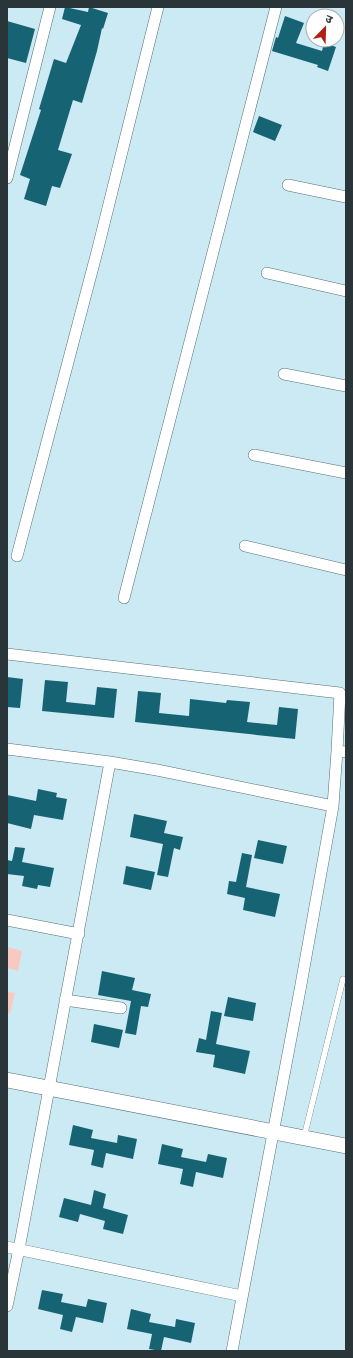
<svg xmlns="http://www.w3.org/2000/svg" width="353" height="1358" viewBox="0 0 353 1358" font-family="Karla,'Noto Sans Devanagari',sans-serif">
<rect width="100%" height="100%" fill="#cceaf3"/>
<path fill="#f7c9c1" d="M 7,947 L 22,951 L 18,971 L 7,968 Z
M 7,992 L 15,993 L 10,1013 L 7,1013 Z"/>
<path fill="#166374" d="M 65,7 L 88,12 L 89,7 L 108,13 L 103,29 L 102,28 L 97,51 L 82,103 L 73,100 L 58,150 L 72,154 L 60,188 L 52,186 L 46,206 L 24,199 L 30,179 L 20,175 L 41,110 L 39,109 L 54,59 L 66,63 L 81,25 L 62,19 Z
M 285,16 L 304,23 L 296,43 L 322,51 L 324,43 L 336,47 L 328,71 L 317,67 L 318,65 L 272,51 L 276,37 L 278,38 Z
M 7,21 L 35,29 L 26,63 L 7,58 Z
M 259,116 L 282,125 L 275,141 L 253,132 Z
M 7,677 L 23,679 L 20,708 L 7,707 Z
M 45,680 L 68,682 L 66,702 L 95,705 L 97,687 L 117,689 L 114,718 L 42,711 Z
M 138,691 L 161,693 L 159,713 L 189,716 L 190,699 L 226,703 L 227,700 L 250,702 L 247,722 L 277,725 L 279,707 L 298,709 L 295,739 L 135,722 Z
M 38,789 L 57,793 L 56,797 L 67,799 L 63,820 L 34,815 L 31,829 L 7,823 L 7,795 L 36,801 Z
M 134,814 L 167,821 L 164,833 L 183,837 L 180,850 L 174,848 L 168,877 L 157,875 L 163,844 L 130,837 Z
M 258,840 L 287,846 L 283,864 L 254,858 Z
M 15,847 L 25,848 L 22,862 L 54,868 L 50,887 L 38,885 L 37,889 L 22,886 L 24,876 L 7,874 L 7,860 L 12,861 Z
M 242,853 L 252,855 L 246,887 L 280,894 L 275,917 L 243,910 L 245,898 L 227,894 L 229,881 L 236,882 Z
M 126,866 L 155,872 L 151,890 L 123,884 Z
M 102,971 L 135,978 L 132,990 L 151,994 L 148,1007 L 141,1006 L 136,1035 L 125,1033 L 131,1001 L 98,995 Z
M 228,997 L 256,1003 L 253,1021 L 224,1016 Z
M 211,1011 L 222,1013 L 216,1044 L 250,1051 L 245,1074 L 213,1067 L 215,1055 L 196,1052 L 199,1038 L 206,1040 Z
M 94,1024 L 123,1030 L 119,1048 L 91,1042 Z
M 73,1125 L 93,1130 L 91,1138 L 117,1143 L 118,1135 L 137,1139 L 133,1159 L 106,1153 L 103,1168 L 91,1165 L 94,1150 L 69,1145 Z
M 162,1144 L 183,1149 L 181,1157 L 206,1162 L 208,1154 L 227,1158 L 223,1178 L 196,1172 L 193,1187 L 180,1184 L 183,1169 L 158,1164 Z
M 94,1190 L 106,1194 L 103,1208 L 128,1215 L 123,1234 L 103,1229 L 105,1221 L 80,1214 L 78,1222 L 59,1217 L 64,1198 L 91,1205 Z
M 42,1290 L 63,1294 L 61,1302 L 86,1307 L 88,1299 L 107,1303 L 103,1323 L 76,1317 L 72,1332 L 60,1329 L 63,1315 L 38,1309 Z
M 131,1309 L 151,1314 L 149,1322 L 175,1327 L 176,1319 L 195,1323 L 191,1343 L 164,1337 L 161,1351 L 149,1349 L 152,1334 L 127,1329 Z"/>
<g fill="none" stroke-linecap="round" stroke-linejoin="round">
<g stroke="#557077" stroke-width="6">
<path id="lane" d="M 304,1137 L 343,979"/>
</g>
<g stroke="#557077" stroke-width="12">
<path id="street" d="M 7,178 L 50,7
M 288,185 L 346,197
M 267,273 L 346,291
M 284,374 L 346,386
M 254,455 L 346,473
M 245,546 L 346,570
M 17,556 L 98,248 L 158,7
M 124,598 L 276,7
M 7,654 L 340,693 L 337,751 L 346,752
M 7,749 L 110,762 L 157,770 L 333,806
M 7,920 L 79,934
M 65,1000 L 121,1008
M 7,1247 L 242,1296
M 7,1306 L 19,1249 L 110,762
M 232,1351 L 300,990 L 333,806 L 337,751"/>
</g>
<g stroke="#557077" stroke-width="16">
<path id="secondary" d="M 7,1080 L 346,1146"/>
</g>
<use href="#lane" stroke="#fff" stroke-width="5.5"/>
<use href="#street" stroke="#fff" stroke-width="11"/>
<use href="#secondary" stroke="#fff" stroke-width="15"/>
</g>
<rect width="353" height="1358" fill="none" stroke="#293538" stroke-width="16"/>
<g transform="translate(325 28) rotate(23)"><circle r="19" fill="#ffffff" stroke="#a9aeaf"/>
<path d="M0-3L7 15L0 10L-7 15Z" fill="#af1f16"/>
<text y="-6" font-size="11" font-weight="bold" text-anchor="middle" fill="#293538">उ</text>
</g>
</svg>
